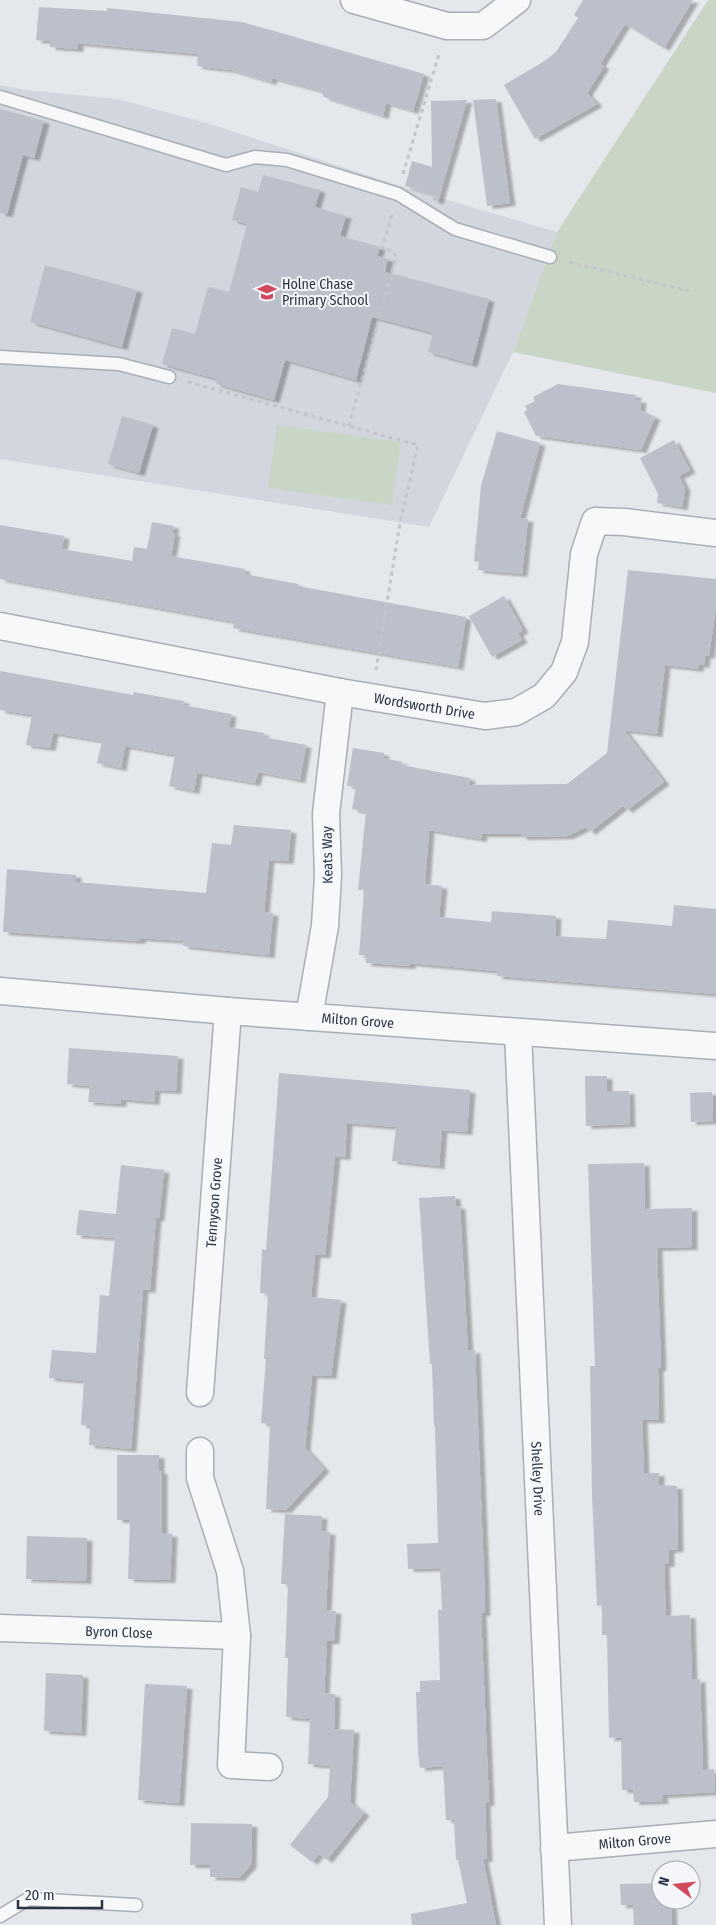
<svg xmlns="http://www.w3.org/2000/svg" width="716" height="1925" viewBox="0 0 716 1925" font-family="'Fira Sans Condensed',sans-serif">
<defs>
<filter id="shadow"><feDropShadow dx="5.5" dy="3" stdDeviation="1" flood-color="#0004"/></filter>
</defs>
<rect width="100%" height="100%" fill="#e4e7ec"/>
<path fill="#d2d6de" d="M 0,85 L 27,90 L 118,99 L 217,126 L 400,186 L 557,232 L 513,352 L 429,527 L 0,459 Z"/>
<path fill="#c9d6c5" d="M 708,0 L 716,0 L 716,393 L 513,352 L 557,232 Z
M 277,425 L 401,442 L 392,505 L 268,488 Z"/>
<path fill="#bbc0ca" filter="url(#shadow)" d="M 583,0 L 693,0 L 664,48 L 625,24 L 600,64 L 604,66 L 587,93 L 597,104 L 535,139 L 504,85 L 543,62 L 556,52 L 578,18 L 574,15 Z
M 39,7 L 107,11 L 107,8 L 242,22 L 424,74 L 413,111 L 386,103 L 383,116 L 324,97 L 321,91 L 272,78 L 271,82 L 231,70 L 197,66 L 198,54 L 78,43 L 78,49 L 50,47 L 50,41 L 36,40 Z
M 496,99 L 510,203 L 487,206 L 473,100 Z
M 467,100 L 438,201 L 433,200 L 433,194 L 405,186 L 412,161 L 432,167 L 431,101 Z
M 0,109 L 44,121 L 34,158 L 23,155 L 7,214 L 0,213 Z
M 263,175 L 320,190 L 315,207 L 346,216 L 340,236 L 380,247 L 377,256 L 388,259 L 385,272 L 489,299 L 472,364 L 428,352 L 433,333 L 372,317 L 356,380 L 285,360 L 274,400 L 216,384 L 217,379 L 162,364 L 172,328 L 195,334 L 208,287 L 229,292 L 247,224 L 232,220 L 241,187 L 258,192 Z
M 45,265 L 137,290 L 122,347 L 30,322 Z
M 558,384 L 636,395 L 635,400 L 641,400 L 640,410 L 655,417 L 641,450 L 536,436 L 524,412 L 527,410 L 525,406 L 535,401 L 533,397 Z
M 122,416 L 153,425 L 139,473 L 108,464 Z
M 497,431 L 540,443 L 520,518 L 528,519 L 522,574 L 478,570 L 479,562 L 474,561 L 481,486 Z
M 674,440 L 690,470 L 679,476 L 685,488 L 682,507 L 657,503 L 658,494 L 640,458 Z
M 152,522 L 174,526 L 172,533 L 175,533 L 171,556 L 245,569 L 244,574 L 298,584 L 298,586 L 466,617 L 458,667 L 233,628 L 235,622 L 0,579 L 0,525 L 64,536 L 62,549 L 132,561 L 134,547 L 147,549 Z
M 628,570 L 716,579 L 716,606 L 709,656 L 705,655 L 704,665 L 699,664 L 698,669 L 665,665 L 657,734 L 624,730 L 664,782 L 627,810 L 623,806 L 590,832 L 586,827 L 568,836 L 521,837 L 521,834 L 482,834 L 481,839 L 429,830 L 425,884 L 442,886 L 439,917 L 491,922 L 492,911 L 556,916 L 555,936 L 606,939 L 608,920 L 672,926 L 674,905 L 716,909 L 716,994 L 497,976 L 497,971 L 410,963 L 410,966 L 366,963 L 366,955 L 359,955 L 364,890 L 358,890 L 366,812 L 352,809 L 356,787 L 347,786 L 353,748 L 384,753 L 383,758 L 402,762 L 401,765 L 470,778 L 469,785 L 567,784 L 607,753 Z
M 504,596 L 523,630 L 518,633 L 522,640 L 492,657 L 469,616 Z
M 0,671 L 133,695 L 134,692 L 184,701 L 183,705 L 231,714 L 229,727 L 264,733 L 263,737 L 306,745 L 300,780 L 258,772 L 255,783 L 197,773 L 194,791 L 169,786 L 175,755 L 125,746 L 121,768 L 97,763 L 102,741 L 53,733 L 50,748 L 26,745 L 32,715 L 0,710 Z
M 234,825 L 291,830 L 288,861 L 269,860 L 264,912 L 273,913 L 269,955 L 183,946 L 184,941 L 140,938 L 140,941 L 3,932 L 7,869 L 76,875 L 76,882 L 206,893 L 212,843 L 231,845 Z
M 69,1048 L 178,1056 L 176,1091 L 155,1090 L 154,1102 L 121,1099 L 121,1104 L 88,1102 L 90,1086 L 67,1084 Z
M 279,1073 L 470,1090 L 467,1132 L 442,1130 L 439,1166 L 392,1161 L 396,1127 L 347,1123 L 345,1157 L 335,1156 L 325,1255 L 315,1255 L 311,1297 L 341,1300 L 331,1376 L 312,1375 L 305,1448 L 324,1469 L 286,1510 L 266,1509 L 270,1424 L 261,1423 L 266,1359 L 264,1359 L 268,1294 L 260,1293 L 262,1249 L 266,1250 Z
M 585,1076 L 607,1076 L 607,1091 L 629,1091 L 630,1124 L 586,1126 Z
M 712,1092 L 713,1121 L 691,1122 L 690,1093 Z
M 644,1163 L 645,1209 L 692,1208 L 692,1247 L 657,1248 L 661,1368 L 658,1368 L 659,1420 L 642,1420 L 644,1473 L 659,1473 L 659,1485 L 677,1486 L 678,1549 L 669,1550 L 669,1564 L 664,1564 L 666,1616 L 690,1615 L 692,1680 L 700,1679 L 703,1770 L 714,1769 L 715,1792 L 662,1795 L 663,1801 L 634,1802 L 633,1790 L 622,1790 L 621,1737 L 609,1738 L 607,1635 L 602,1635 L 602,1605 L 597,1606 L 592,1495 L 590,1366 L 595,1366 L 588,1164 Z
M 121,1165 L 164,1170 L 159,1218 L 156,1218 L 150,1290 L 143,1289 L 131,1449 L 89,1445 L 90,1426 L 81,1425 L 84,1381 L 49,1378 L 52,1350 L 96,1353 L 100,1295 L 109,1296 L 115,1238 L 76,1235 L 79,1210 L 116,1214 Z
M 455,1196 L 456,1206 L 460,1206 L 468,1351 L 475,1350 L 484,1575 L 485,1613 L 481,1613 L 489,1803 L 485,1803 L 487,1859 L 483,1859 L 496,1925 L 412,1925 L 411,1914 L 467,1903 L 458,1860 L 456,1860 L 454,1820 L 446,1820 L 443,1766 L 420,1768 L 418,1752 L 416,1692 L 420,1692 L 420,1681 L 440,1680 L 438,1610 L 442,1610 L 440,1568 L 408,1569 L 407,1544 L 438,1543 L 435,1426 L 434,1426 L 432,1364 L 430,1364 L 419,1198 Z
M 117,1455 L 159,1455 L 159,1471 L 162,1471 L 162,1533 L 172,1534 L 170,1580 L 128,1579 L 130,1520 L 117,1520 Z
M 285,1514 L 322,1516 L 321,1531 L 330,1532 L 326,1610 L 336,1611 L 334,1641 L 327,1641 L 324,1693 L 335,1694 L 334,1729 L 354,1730 L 350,1802 L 364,1813 L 327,1860 L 319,1854 L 312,1862 L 290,1845 L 328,1797 L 330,1766 L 308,1764 L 310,1719 L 286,1717 L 288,1658 L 285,1658 L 288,1584 L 281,1584 Z
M 27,1536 L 87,1538 L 86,1581 L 26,1579 Z
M 46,1673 L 83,1675 L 81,1733 L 44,1731 Z
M 145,1684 L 187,1686 L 179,1803 L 138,1800 Z
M 191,1823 L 252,1824 L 251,1865 L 239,1878 L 210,1877 L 210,1865 L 190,1865 Z
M 661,1883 L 661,1900 L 671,1900 L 672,1925 L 634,1925 L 633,1905 L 621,1905 L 620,1884 Z"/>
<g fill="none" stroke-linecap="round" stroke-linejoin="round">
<g stroke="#a9aeb7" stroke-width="15">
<path id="lane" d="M 0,97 L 226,165 L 255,157 L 287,160 L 398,194 L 455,229 L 550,257
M 0,357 L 119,364 L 169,377
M 0,1916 L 28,1899 L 136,1905"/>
</g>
<g stroke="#a9aeb7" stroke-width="29">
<g id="street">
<path d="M 354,0 L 447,26 L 483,26 L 517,0"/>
<path id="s1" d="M 0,626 L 340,692 L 485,716 L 516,712 L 544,696 L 564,672 L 575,642 L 584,554 L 595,521 L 624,522 L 716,533"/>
<path id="s2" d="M 0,991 L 228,1011 L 716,1046"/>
<path d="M 309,1017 L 325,926 L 328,876 L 326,814 L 340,692"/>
<path id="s3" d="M 518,1033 L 558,1925"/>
<path id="s4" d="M 200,1393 L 228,1011"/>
<path d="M 200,1451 L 200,1478 L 230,1571 L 237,1636 L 231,1765 L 269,1767"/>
<path id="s5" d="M 0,1628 L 237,1636"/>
<path id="s6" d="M 554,1848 L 716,1834"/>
</g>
</g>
<path stroke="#c2c5cb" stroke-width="3" stroke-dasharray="4 4" stroke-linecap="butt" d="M 403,174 L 440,51
M 569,262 L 689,291
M 188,382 L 418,445 L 400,523 L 376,670
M 349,426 L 396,257 L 393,251 L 382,248 L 392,214"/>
<use href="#lane" stroke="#f7f8fa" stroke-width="12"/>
<use href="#street" stroke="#f7f8fa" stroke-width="26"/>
</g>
<defs>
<g id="school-bare" transform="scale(1.5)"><path d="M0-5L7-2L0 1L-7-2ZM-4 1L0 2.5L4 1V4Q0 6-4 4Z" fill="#d1495b" stroke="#f4f6f9" stroke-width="2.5" paint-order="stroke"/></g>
</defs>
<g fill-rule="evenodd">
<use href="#school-bare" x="267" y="292"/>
</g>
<g text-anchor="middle" stroke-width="4" stroke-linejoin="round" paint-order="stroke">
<g font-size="14" fill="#2b3445" stroke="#f4f6f9" text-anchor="start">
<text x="282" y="289">Holne Chase<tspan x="282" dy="16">Primary School</tspan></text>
</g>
<g font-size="14" fill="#2b3445" stroke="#f4f6f9">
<text dy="5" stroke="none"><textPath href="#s1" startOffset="432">Wordsworth Drive</textPath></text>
<text transform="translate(327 855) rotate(-91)" y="5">Keats Way</text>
<text dy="5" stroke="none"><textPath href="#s2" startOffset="359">Milton Grove</textPath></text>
<text dy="5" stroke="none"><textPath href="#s4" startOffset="191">Tennyson Grove</textPath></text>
<text dy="5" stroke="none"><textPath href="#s3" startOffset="446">Shelley Drive</textPath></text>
<text dy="5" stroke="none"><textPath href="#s5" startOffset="119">Byron Close</textPath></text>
<text dy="5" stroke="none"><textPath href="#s6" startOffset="81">Milton Grove</textPath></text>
</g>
</g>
<g transform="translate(676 1885) rotate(286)"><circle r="24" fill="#f4f6f9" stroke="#a4a8b1"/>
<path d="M0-4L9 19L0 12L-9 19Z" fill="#d1495b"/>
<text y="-8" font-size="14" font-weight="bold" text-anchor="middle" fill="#2b3445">N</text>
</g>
<path d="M18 1900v8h84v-8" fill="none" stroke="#2b3445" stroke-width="2.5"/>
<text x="25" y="1900" font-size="15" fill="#2b3445" stroke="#f4f6f9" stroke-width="4" paint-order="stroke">20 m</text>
</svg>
